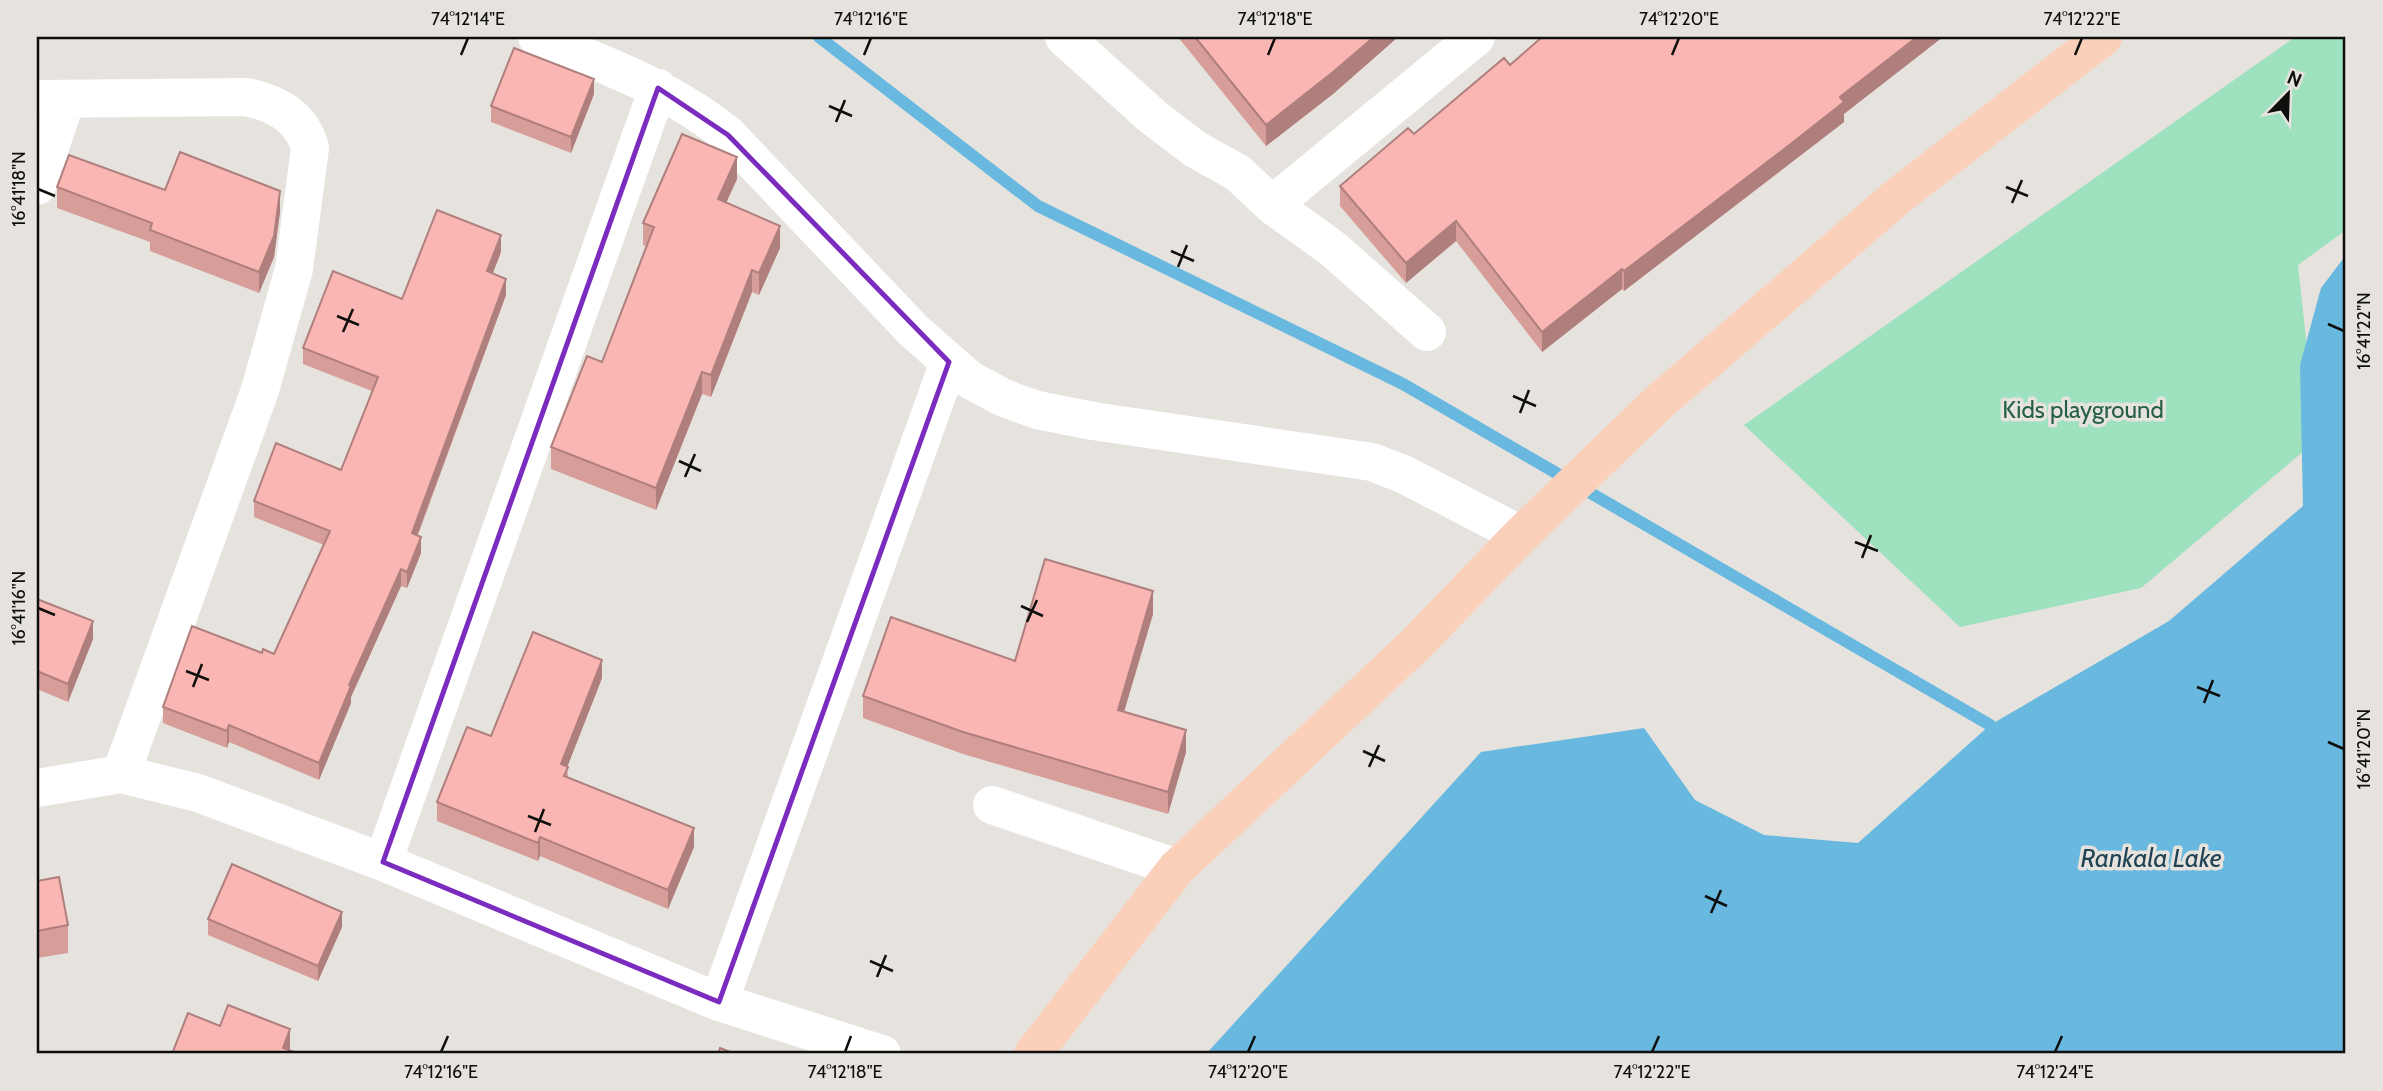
<svg xmlns="http://www.w3.org/2000/svg" width="2383" height="1091" viewBox="0 0 2383 1091" font-family="Cabin,sans-serif">
<rect width="100%" height="100%" fill="#e6e3de"/>
<path fill="#9de1be" d="M 2295,37 L 2346,37 L 2346,230 L 2298,265 L 2317,440 L 2141,588 L 1960,627 L 1744,425 Z"/>
<path fill="#68b8e0" d="M 2346,255 L 2346,1054 L 1206,1054 L 1481,752 L 1644,728 L 1695,800 L 1764,835 L 1858,843 L 1990,725 L 2169,621 L 2303,506 L 2300,365 L 2321,288 Z"/>
<g fill="none" stroke-linecap="round" stroke-linejoin="round">
<path stroke="#68b8e0" stroke-width="12" d="M 819,37 L 1038,206 L 1403,384 L 1990,725"/>
<path stroke="#fff" stroke-width="38" d="M 537,37 C 604,65 671,88 728,135 L 914,331 L 970,380 L 1004,398 L 1037,410 L 1093,421 L 1372,462 L 1403,474 L 1521,535
M 1064,37 L 1153,117 L 1195,149 L 1238,173 L 1272,205 L 1333,249 L 1427,332
M 37,99 L 246,97 C 276,103 302,117 310,148 L 294,269 L 260,390 L 121,774
M 37,186 L 66,100
M 1272,205 L 1476,37
M 37,788 L 121,774 L 198,793 L 383,862 L 719,1002 L 882,1054
M 992,805 L 1177,868
M 383,862 L 658,88
M 719,1002 L 949,362"/>
<path stroke="#fbd0bb" stroke-width="38" d="M 1033,1054 L 1177,868 L 1417,643 L 1521,535 L 1658,403 L 1897,197 L 2103,37"/>
</g>
<path fill="#d69d99" d="M 1178,37 L 1398,37 L 1333,94 L 1266,146 Z
M 1510,65 L 1844,114 L 1844,122 L 1624,291 L 1622,289 L 1542,352 L 1456,241 L 1406,283 L 1340,206 L 1340,186 Z
M 594,94 L 571,153 L 491,122 L 491,106 Z
M 737,179 L 726,202 L 780,248 L 759,295 L 752,292 L 711,397 L 702,394 L 656,510 L 551,469 L 551,447 L 602,362 L 646,246 L 643,245 L 643,223 Z
M 57,187 L 165,190 L 280,212 L 274,257 L 259,293 L 150,251 L 150,242 L 57,208 Z
M 501,252 L 493,273 L 506,295 L 418,535 L 421,553 L 407,588 L 401,586 L 351,697 L 351,703 L 319,780 L 229,742 L 227,748 L 163,723 L 163,707 L 262,653 L 274,654 L 324,545 L 254,517 L 254,501 L 341,470 L 372,391 L 303,364 L 303,348 Z
M 37,599 L 93,639 L 68,702 L 37,689 Z
M 1153,614 L 1124,712 L 1186,752 L 1168,814 L 963,754 L 863,718 L 863,696 L 1015,661 Z
M 602,678 L 567,767 L 568,777 L 694,847 L 668,909 L 540,856 L 538,861 L 437,821 L 437,802 L 491,736 Z
M 37,881 L 68,925 L 68,953 L 37,958 Z
M 208,919 L 342,927 L 318,981 L 208,935 Z"/>
<path fill="#ae7f7d" d="M 1374,37 L 1398,37 L 1333,94 L 1266,146 L 1266,125 Z
M 1917,37 L 1943,37 L 1844,114 L 1844,122 L 1624,291 L 1624,271 L 1840,97 Z
M 594,79 L 594,94 L 571,153 L 571,137 Z
M 737,157 L 737,179 L 718,221 L 718,199 Z
M 280,191 L 280,212 L 274,257 L 259,293 L 259,272 Z
M 1456,221 L 1456,241 L 1406,283 L 1406,263 Z
M 780,226 L 780,248 L 759,295 L 759,273 Z
M 501,235 L 501,252 L 487,288 L 487,271 Z
M 1622,269 L 1622,289 L 1542,352 L 1542,332 Z
M 752,270 L 752,292 L 711,397 L 711,375 Z
M 506,279 L 506,295 L 412,549 L 412,533 Z
M 702,372 L 702,394 L 656,510 L 656,488 Z
M 421,537 L 421,553 L 407,588 L 407,572 Z
M 401,569 L 401,586 L 351,697 L 351,703 L 319,780 L 319,763 L 349,685 Z
M 1153,591 L 1153,614 L 1118,732 L 1118,710 Z
M 93,621 L 93,639 L 68,702 L 68,684 Z
M 602,660 L 602,678 L 561,783 L 561,764 Z
M 229,725 L 229,742 L 227,748 L 227,731 Z
M 1186,730 L 1186,752 L 1168,814 L 1168,792 Z
M 694,828 L 694,847 L 668,909 L 668,890 Z
M 540,837 L 540,856 L 538,861 L 538,843 Z
M 342,912 L 342,927 L 318,981 L 318,966 Z
M 290,1029 L 290,1052 L 283,1048 Z"/>
<path fill="#f9b6b2" stroke="#ae7f7d" stroke-width="2" d="M 1195,37 L 1374,37 L 1333,72 L 1266,125 Z
M 1542,37 L 1917,37 L 1840,97 L 1844,102 L 1792,143 L 1624,271 L 1622,269 L 1542,332 L 1456,221 L 1406,263 L 1340,186 L 1408,128 L 1414,134 L 1504,58 L 1510,65 Z
M 514,48 L 594,79 L 571,137 L 491,106 Z
M 682,134 L 737,157 L 718,199 L 780,226 L 759,273 L 752,270 L 711,375 L 702,372 L 656,488 L 551,447 L 587,356 L 602,362 L 654,227 L 643,223 Z
M 180,152 L 280,191 L 274,236 L 259,272 L 150,230 L 152,223 L 57,187 L 69,155 L 165,190 Z
M 437,210 L 501,235 L 487,271 L 506,279 L 412,533 L 421,537 L 407,572 L 401,569 L 349,685 L 351,686 L 319,763 L 229,725 L 227,731 L 163,707 L 192,626 L 262,653 L 263,649 L 274,654 L 330,531 L 254,501 L 276,443 L 341,470 L 378,377 L 303,348 L 333,271 L 402,299 Z
M 1045,559 L 1153,591 L 1118,710 L 1186,730 L 1168,792 L 963,732 L 863,696 L 891,617 L 1015,661 Z
M 37,599 L 93,621 L 68,684 L 37,671 Z
M 533,632 L 602,660 L 561,764 L 568,767 L 564,776 L 694,828 L 668,890 L 540,837 L 538,843 L 437,802 L 467,727 L 491,736 Z
M 232,864 L 342,912 L 318,966 L 208,919 Z
M 59,877 L 68,925 L 37,931 L 37,881 Z
M 228,1005 L 290,1029 L 283,1048 L 300,1054 L 172,1054 L 188,1013 L 220,1026 Z
M 720,1048 L 735,1054 L 718,1054 Z"/>
<path fill="none" stroke="#7b2cbf" stroke-width="5" stroke-linejoin="round" d="M 658,88 L 728,135 L 949,362 L 719,1002 L 383,862 Z"/>
<path fill="none" stroke="#0e0e0c" stroke-width="2.5" d="M 461,55 L 468,38M 864,55 L 871,38M 1268,55 L 1275,38M 1672,55 L 1679,38M 2075,55 L 2082,38M 829,106 L 852,116M 836,122 L 845,100M 2006,187 L 2028,196M 38,189 L 55,196M 2012,203 L 2022,180M 1171,251 L 1194,261M 1178,267 L 1187,245M 337,316 L 359,325M 2328,324 L 2344,331M 343,332 L 353,309M 1513,396 L 1536,406M 1520,413 L 1529,390M 679,461 L 701,471M 685,477 L 695,454M 1855,542 L 1878,551M 1862,558 L 1871,535M 1021,606 L 1043,616M 38,608 L 55,615M 1027,622 L 1037,600M 186,671 L 209,680M 193,687 L 202,664M 2197,687 L 2220,696M 2204,703 L 2213,680M 2328,742 L 2344,749M 1363,751 L 1385,761M 1369,767 L 1379,745M 528,816 L 551,825M 535,832 L 544,809M 1705,896 L 1727,906M 1711,913 L 1721,890M 870,961 L 893,971M 877,977 L 886,955M 441,1052 L 448,1036M 845,1052 L 851,1036M 1248,1052 L 1255,1036M 1652,1052 L 1659,1036M 2055,1052 L 2062,1036"/>
<g text-anchor="middle" stroke-width="7" stroke-linejoin="round" paint-order="stroke">
<g font-size="24" fill="#256045" stroke="#e6e3de">
<text x="2083" y="418">Kids playground</text>
</g>
<g font-size="26" font-style="italic" fill="#1f4354" stroke="#e6e3de">
<text x="2151" y="867">Rankala Lake</text>
</g>
</g>
<rect width="2383" height="1091" fill="none" stroke="#e6e3de" stroke-width="77"/>
<g transform="translate(2288 94) rotate(23)" stroke="#e6e3de" stroke-width="5" paint-order="stroke">
<path d="M0-5L12 26L0 18L-12 26Z" fill="#0e0e0c"/>
<text y="-10" font-size="19" font-weight="bold" text-anchor="middle" fill="#0e0e0c">N</text>
</g>
<rect x="38" y="38" width="2306" height="1014" fill="none" stroke="#0e0e0c" stroke-width="2.5"/>
<g font-size="18" text-anchor="middle" fill="#0e0e0c">
<text x="468" y="25">74°12'14"E</text>
<text x="871" y="25">74°12'16"E</text>
<text x="1275" y="25">74°12'18"E</text>
<text x="1679" y="25">74°12'20"E</text>
<text x="2082" y="25">74°12'22"E</text>
<text transform="translate(19 189) rotate(-90)" y="6">16°41'18"N</text>
<text transform="translate(2364 331) rotate(-90)" y="6">16°41'22"N</text>
<text transform="translate(19 608) rotate(-90)" y="6">16°41'16"N</text>
<text transform="translate(2364 749) rotate(-90)" y="6">16°41'20"N</text>
<text x="441" y="1078">74°12'16"E</text>
<text x="845" y="1078">74°12'18"E</text>
<text x="1248" y="1078">74°12'20"E</text>
<text x="1652" y="1078">74°12'22"E</text>
<text x="2055" y="1078">74°12'24"E</text>
</g>
</svg>
